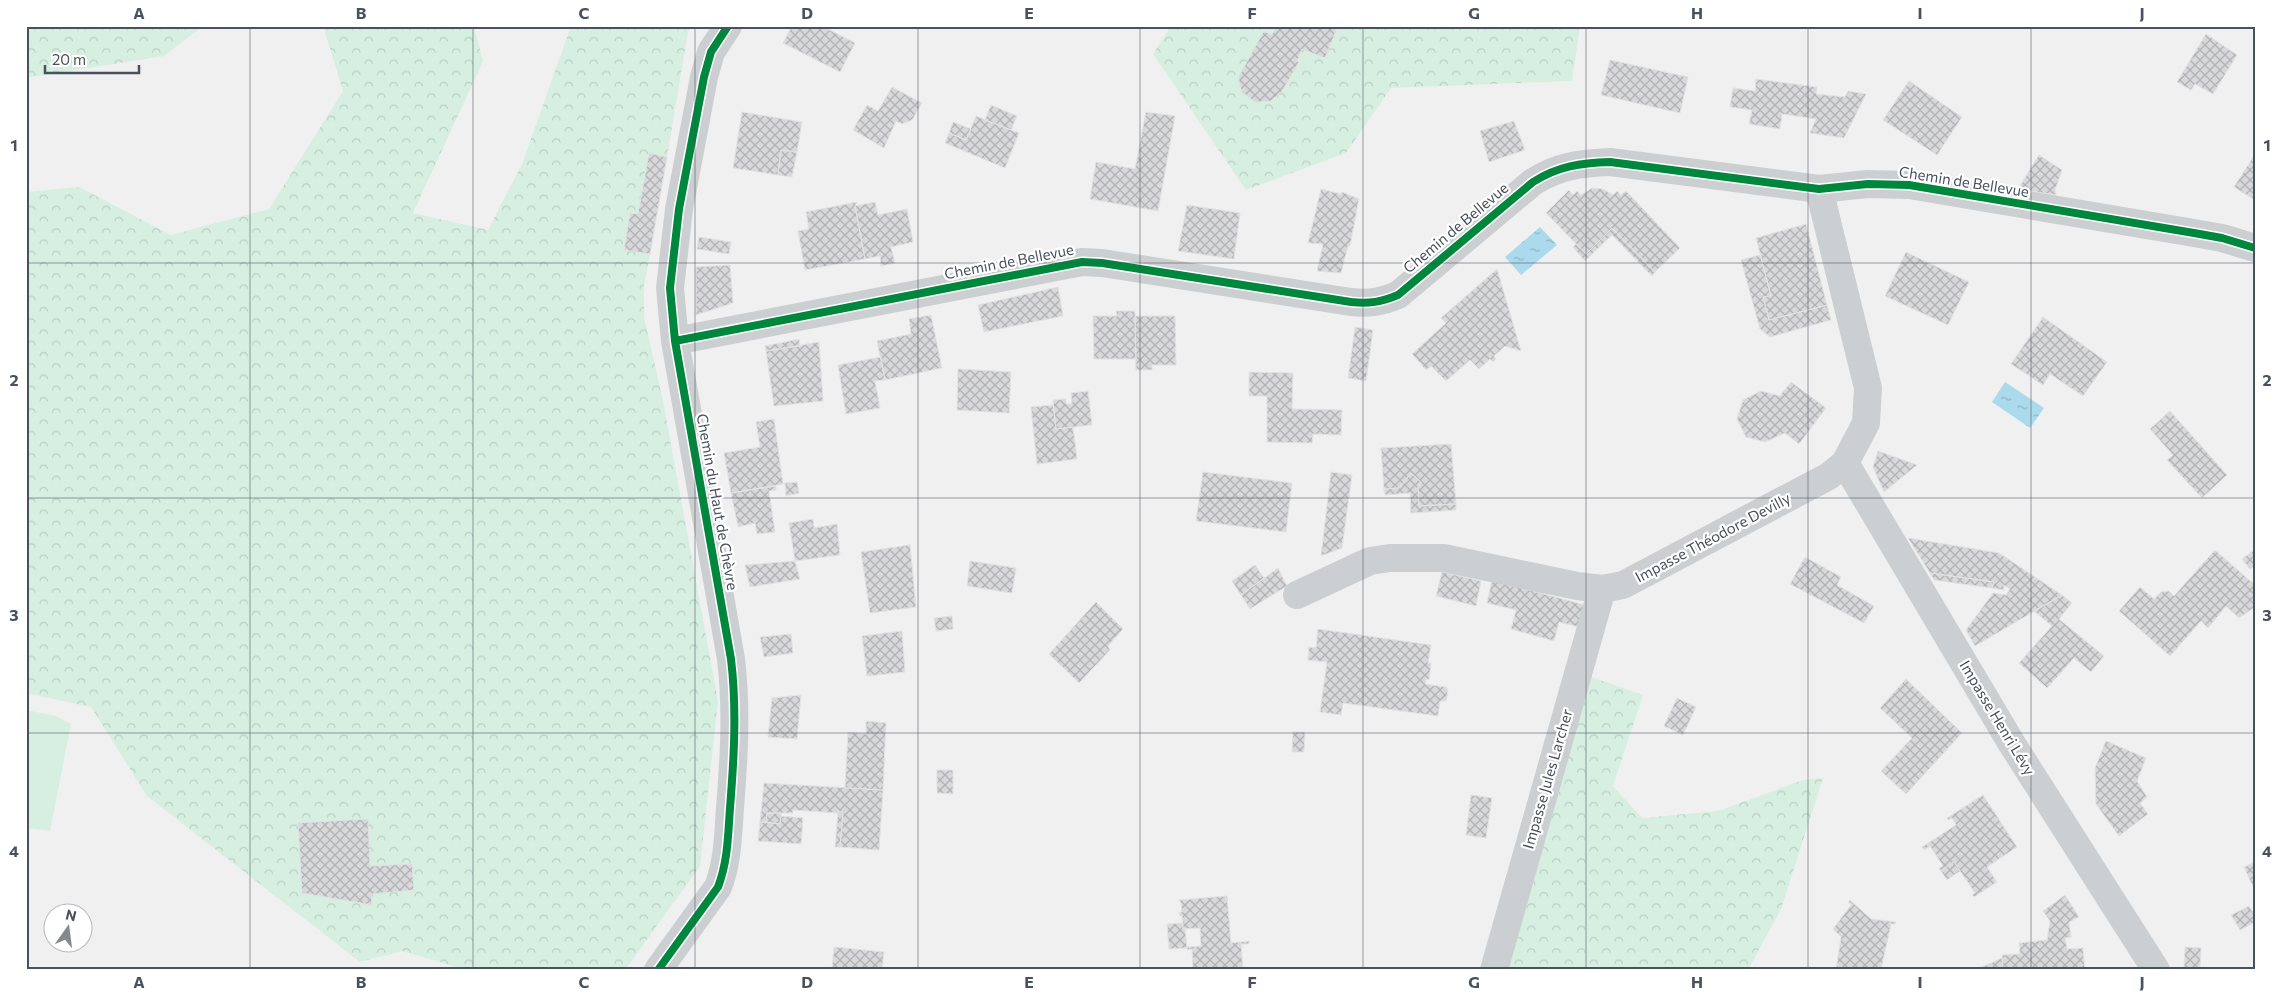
<svg xmlns="http://www.w3.org/2000/svg" width="2281" height="996" viewBox="0 0 2281 996" font-family="Commissioner,sans-serif">
<defs>
<pattern id="forest-crowns" width="20" height="18" patternUnits="userSpaceOnUse" patternTransform="scale(1.25)"><rect width="20" height="18" fill="#d6efe1"/><path d="M2 6a3 3 0 1 1 6 0M12 15a3 3 0 1 1 6 0" fill="none" stroke="#b9cfc3"/></pattern>
<pattern id="water-ripples" width="26" height="14" patternUnits="userSpaceOnUse" patternTransform="scale(1.25)"><rect width="26" height="14" fill="#abdaec"/><path d="M2 4q2-2 4 0t4 0M15 11q2-2 4 0t4 0" fill="none" stroke="#8db3c2"/></pattern>
<pattern id="building-cross-hatch" width="8" height="8" patternUnits="userSpaceOnUse" patternTransform="scale(1.25)"><rect width="8" height="8" fill="#d8d8da"/><path d="M0 0l8 8M0 8l8-8" fill="none" stroke="#b1b2b4"/></pattern>
</defs>
<rect width="100%" height="100%" fill="#f1f0f0"/>
<path fill="#d6efe1" d="M 26,710 L 56,716 L 71,724 L 50,831 L 26,828 Z"/>
<path fill="url(#forest-crowns)" d="M 26,26 L 203,26 L 164,56 L 26,78 Z
M 323,26 L 474,26 L 483,61 L 413,213 L 488,230 L 522,164 L 571,26 L 692,26 L 688,32 L 667,157 L 649,153 L 638,214 L 630,213 L 624,250 L 650,254 L 644,285 L 644,317 L 663,401 L 718,701 L 700,866 L 625,970 L 466,970 L 402,951 L 360,962 L 147,796 L 91,707 L 26,693 L 26,192 L 79,187 L 171,235 L 269,209 L 343,91 Z
M 1171,26 L 1580,26 L 1572,81 L 1391,88 L 1346,153 L 1246,190 L 1153,54 Z
M 1586,675 L 1643,695 L 1613,786 L 1642,818 L 1718,811 L 1803,780 L 1823,778 L 1781,909 L 1748,970 L 1504,970 Z"/>
<path fill="url(#water-ripples)" d="M 1540,227 L 1557,245 L 1521,275 L 1505,257 Z
M 2005,382 L 2044,408 L 2030,428 L 1992,402 Z"/>
<path fill="url(#building-cross-hatch)" stroke="#e2e2e3" d="M 792,26 L 822,26 L 855,43 L 840,72 L 783,43 Z
M 1276,26 L 1338,26 L 1325,58 L 1302,49 L 1297,61 L 1299,62 L 1281,93 L 1271,101 L 1255,102 L 1242,92 L 1239,84 L 1239,76 L 1264,31 L 1272,35 Z
M 2206,34 L 2237,55 L 2213,94 L 2195,84 L 2191,90 L 2177,82 Z
M 1610,60 L 1688,77 L 1680,113 L 1601,95 Z
M 1756,79 L 1817,87 L 1816,94 L 1845,97 L 1848,91 L 1866,94 L 1844,138 L 1810,133 L 1816,119 L 1782,114 L 1780,129 L 1749,124 L 1752,110 L 1730,107 L 1733,88 L 1755,91 Z
M 1909,81 L 1962,117 L 1937,155 L 1883,120 Z
M 892,87 L 922,103 L 912,120 L 902,124 L 896,121 L 884,148 L 853,130 L 867,105 L 878,111 Z
M 991,105 L 1017,116 L 1011,130 L 985,120 Z
M 742,112 L 802,122 L 797,152 L 781,150 L 778,175 L 733,168 Z
M 1146,112 L 1175,116 L 1158,211 L 1090,199 L 1096,162 L 1135,169 Z
M 976,116 L 1019,133 L 1005,168 L 945,143 L 949,133 L 966,140 Z
M 1514,121 L 1525,150 L 1489,162 L 1480,131 Z
M 953,122 L 971,129 L 966,140 L 949,133 Z
M 781,150 L 797,152 L 792,177 L 778,175 Z
M 649,153 L 667,157 L 650,254 L 624,250 L 630,213 L 638,214 Z
M 2255,154 L 2255,200 L 2234,187 Z
M 2039,155 L 2062,170 L 2055,190 L 2056,195 L 2018,189 Z
M 1592,188 L 1603,189 L 1613,195 L 1617,191 L 1621,195 L 1626,191 L 1680,248 L 1655,272 L 1612,228 L 1586,254 L 1546,213 L 1569,190 L 1573,195 L 1577,191 L 1581,195 Z
M 1321,189 L 1341,194 L 1342,192 L 1359,199 L 1350,246 L 1348,246 L 1341,273 L 1317,271 L 1323,244 L 1308,243 Z
M 857,202 L 855,206 L 865,259 L 805,270 L 798,231 L 809,229 L 806,212 Z
M 875,202 L 878,215 L 907,209 L 913,242 L 891,247 L 895,263 L 881,266 L 880,256 L 865,259 L 855,206 Z
M 1187,205 L 1240,213 L 1234,259 L 1178,251 Z
M 1806,224 L 1827,305 L 1769,320 L 1763,297 L 1771,296 L 1756,238 Z
M 1612,228 L 1655,272 L 1652,276 L 1612,235 L 1585,261 L 1573,247 L 1576,244 L 1586,254 Z
M 699,237 L 731,242 L 729,254 L 697,249 Z
M 1906,252 L 1969,282 L 1948,325 L 1885,296 Z
M 1760,255 L 1771,296 L 1763,297 L 1769,320 L 1827,305 L 1831,320 L 1770,337 L 1760,329 L 1741,260 Z
M 730,265 L 733,303 L 696,315 L 696,267 Z
M 1497,269 L 1521,351 L 1505,346 L 1494,356 L 1496,359 L 1493,362 L 1490,359 L 1479,369 L 1470,360 L 1446,381 L 1431,366 L 1426,370 L 1412,354 L 1446,323 L 1441,318 Z
M 1058,287 L 1063,316 L 984,332 L 978,305 Z
M 1116,311 L 1135,311 L 1136,359 L 1094,359 L 1093,316 L 1117,316 Z
M 931,315 L 942,368 L 885,380 L 877,341 L 911,334 L 909,319 Z
M 1135,316 L 1175,316 L 1176,365 L 1152,365 L 1152,370 L 1136,370 Z
M 2043,317 L 2107,362 L 2083,396 L 2050,374 L 2043,385 L 2011,364 Z
M 1355,327 L 1373,330 L 1366,381 L 1348,378 Z
M 799,339 L 800,346 L 766,351 L 765,346 Z
M 819,342 L 823,401 L 774,406 L 766,351 Z
M 881,357 L 885,380 L 875,381 L 880,408 L 846,414 L 838,365 Z
M 958,369 L 1011,372 L 1009,413 L 957,410 Z
M 1249,372 L 1293,373 L 1292,409 L 1342,410 L 1341,435 L 1313,434 L 1312,443 L 1267,442 L 1267,396 L 1249,396 Z
M 1791,382 L 1826,408 L 1799,444 L 1785,433 L 1765,442 L 1746,437 L 1737,419 L 1743,400 L 1761,391 L 1780,396 Z
M 1088,391 L 1092,425 L 1056,429 L 1053,400 L 1066,399 L 1066,404 L 1072,404 L 1071,393 Z
M 1053,405 L 1056,429 L 1073,427 L 1077,459 L 1037,464 L 1031,407 Z
M 2170,411 L 2227,475 L 2202,498 L 2167,460 L 2173,455 L 2150,429 Z
M 774,419 L 783,484 L 731,493 L 724,453 L 760,447 L 756,422 Z
M 1451,444 L 1456,504 L 1419,506 L 1418,487 L 1421,482 L 1411,473 L 1399,488 L 1384,489 L 1381,448 Z
M 1878,451 L 1917,465 L 1884,492 L 1873,467 Z
M 1203,472 L 1292,483 L 1286,532 L 1196,521 Z
M 1331,472 L 1352,475 L 1342,548 L 1321,556 Z
M 1411,473 L 1421,482 L 1418,487 L 1419,506 L 1456,504 L 1456,510 L 1411,513 L 1410,493 L 1385,495 L 1384,489 L 1399,488 Z
M 797,482 L 799,493 L 786,496 L 785,483 Z
M 776,486 L 776,490 L 769,491 L 775,532 L 757,534 L 755,523 L 738,527 L 731,493 Z
M 813,519 L 814,528 L 837,524 L 840,555 L 795,561 L 789,523 Z
M 1908,538 L 1999,553 L 2062,595 L 1975,646 L 1966,630 L 1993,593 L 2006,595 L 2010,589 L 2004,585 L 2004,590 L 1992,588 L 1994,582 L 1930,573 Z
M 910,545 L 916,607 L 870,613 L 861,552 Z
M 2215,550 L 2255,585 L 2255,607 L 2239,618 L 2226,606 L 2208,628 L 2201,621 L 2170,656 L 2119,611 L 2140,587 L 2154,599 L 2161,592 L 2169,591 L 2174,596 Z
M 2253,551 L 2255,554 L 2255,566 L 2250,569 L 2242,559 Z
M 1805,557 L 1841,577 L 1837,585 L 1874,606 L 1864,623 L 1790,584 Z
M 795,561 L 800,579 L 750,587 L 745,565 Z
M 970,561 L 1016,568 L 1012,593 L 967,586 Z
M 1255,565 L 1264,578 L 1241,595 L 1232,581 Z
M 1278,568 L 1287,586 L 1250,609 L 1241,595 Z
M 1442,572 L 1481,581 L 1476,606 L 1436,596 Z
M 1930,573 L 1988,581 L 1994,582 L 1992,588 L 1934,580 Z
M 1492,580 L 1585,605 L 1579,627 L 1559,622 L 1554,641 L 1511,629 L 1516,610 L 1487,603 Z
M 2062,595 L 2072,603 L 2059,619 L 2104,656 L 2091,672 L 2074,658 L 2047,688 L 2019,663 L 2052,626 L 2034,611 Z
M 1096,602 L 1123,629 L 1108,646 L 1110,650 L 1079,683 L 1049,654 Z
M 952,616 L 953,629 L 936,631 L 934,618 Z
M 1318,629 L 1431,645 L 1428,663 L 1431,663 L 1429,680 L 1426,679 L 1425,684 L 1446,687 L 1448,690 L 1446,701 L 1440,701 L 1438,716 L 1343,703 L 1341,715 L 1320,712 L 1327,662 L 1308,660 L 1309,647 L 1316,648 Z
M 902,631 L 905,672 L 867,676 L 862,636 Z
M 791,634 L 793,653 L 764,657 L 760,637 Z
M 1906,679 L 1962,733 L 1906,794 L 1881,771 L 1912,738 L 1880,708 Z
M 801,695 L 797,739 L 768,737 L 772,698 Z
M 1677,698 L 1696,707 L 1683,735 L 1664,726 Z
M 866,721 L 886,723 L 883,790 L 845,788 L 848,732 L 866,734 Z
M 1293,732 L 1305,732 L 1304,752 L 1292,752 Z
M 2106,741 L 2146,758 L 2137,781 L 2147,797 L 2140,803 L 2148,814 L 2119,836 L 2096,804 L 2095,768 Z
M 937,770 L 953,770 L 953,794 L 937,793 Z
M 764,783 L 883,790 L 879,850 L 840,847 L 843,812 L 838,811 L 838,813 L 793,810 L 793,813 L 767,813 L 766,822 L 760,822 Z
M 1471,795 L 1492,798 L 1486,838 L 1466,835 Z
M 1983,795 L 2017,847 L 1987,867 L 1997,882 L 1974,897 L 1972,895 L 1975,893 L 1954,862 L 1941,871 L 1939,868 L 1943,866 L 1930,846 L 1924,850 L 1922,847 L 1956,825 L 1952,818 L 1948,820 L 1947,818 Z
M 838,811 L 843,812 L 840,847 L 835,847 Z
M 767,813 L 781,813 L 780,824 L 766,822 Z
M 781,816 L 803,818 L 801,844 L 758,841 L 760,822 L 780,824 Z
M 368,819 L 370,866 L 412,864 L 414,890 L 371,894 L 372,905 L 302,893 L 298,823 Z
M 1954,862 L 1960,871 L 1947,880 L 1941,871 Z
M 2255,862 L 2255,891 L 2244,867 Z
M 2065,895 L 2079,917 L 2069,922 L 2071,937 L 2065,938 L 2067,949 L 2083,948 L 2085,970 L 2003,970 L 2002,955 L 2020,954 L 2019,943 L 2047,940 L 2050,921 L 2043,911 Z
M 1227,896 L 1231,943 L 1249,941 L 1249,944 L 1241,944 L 1243,970 L 1193,970 L 1192,949 L 1187,950 L 1187,947 L 1201,946 L 1200,928 L 1183,929 L 1182,916 L 1180,916 L 1179,913 L 1182,912 L 1181,903 L 1179,900 Z
M 1850,900 L 1871,919 L 1896,922 L 1895,924 L 1891,924 L 1881,970 L 1836,970 L 1841,937 L 1833,929 L 1851,905 L 1848,902 Z
M 2249,906 L 2255,916 L 2255,922 L 2240,930 L 2231,915 Z
M 1183,923 L 1183,929 L 1185,929 L 1187,948 L 1169,949 L 1167,924 Z
M 834,947 L 884,952 L 882,970 L 832,970 Z
M 2185,947 L 2201,948 L 2200,968 L 2184,968 Z
M 2002,958 L 2003,970 L 1975,970 Z"/>
<g fill="none" stroke-linecap="round" stroke-linejoin="round">
<path stroke="#cccfd1" stroke-width="28" d="M 675,341 L 1082,262 L 1102,263 L 1351,302 C 1369,304 1381,302 1398,295 L 1533,182 C 1558,166 1581,163 1610,162 L 1819,189 L 1868,184 L 1909,185 L 2194,233 L 2222,238 L 2255,248
M 1845,463 L 2012,744 L 2156,970
M 1297,595 L 1370,561 L 1390,558 L 1444,558 L 1577,586 L 1602,589 L 1623,585 L 1829,476 L 1845,463 L 1866,423 L 1868,388 L 1819,189
M 658,970 L 718,887 C 728,861 728,835 730,808 C 734,758 737,709 731,659 L 675,341 L 670,288 L 679,209 L 704,77 L 711,52 L 728,26
M 1494,970 L 1602,589"/>
<g stroke="#fff" stroke-width="11">
<path id="cycleway" d="M 675,341 L 1082,262 L 1102,263 L 1351,302 C 1369,304 1381,302 1398,295 L 1533,182 C 1558,166 1581,163 1610,162 L 1819,189 L 1868,184 L 1909,185 L 2194,233 L 2222,238 L 2255,248
M 658,970 L 718,887 C 728,861 728,835 730,808 C 734,758 737,709 731,659 L 675,341 L 670,288 L 679,209 L 704,77 L 711,52 L 728,26"/>
</g>
<use href="#cycleway" stroke="#00873e" stroke-width="8"/>
</g>
<path fill="none" stroke="#48515d" stroke-width="1" stroke-opacity="0.55" d="M 250,26 L 250,970M 473,26 L 473,970M 695,26 L 695,970M 918,26 L 918,970M 1140,26 L 1140,970M 1363,26 L 1363,970M 1586,26 L 1586,970M 1808,26 L 1808,970M 2031,26 L 2031,970M 26,263 L 2255,263M 26,498 L 2255,498M 26,733 L 2255,733"/>
<g text-anchor="middle" stroke-width="4.5" stroke-linejoin="round" paint-order="stroke">
<g font-size="15" fill="#48515d" stroke="#fff">
<text transform="translate(1964 182) rotate(9)" y="5">Chemin de Bellevue</text>
<text transform="translate(1456 228) rotate(-40)" y="5">Chemin de Bellevue</text>
<text transform="translate(1009 262) rotate(-11)" y="5">Chemin de Bellevue</text>
<text transform="translate(717 502) rotate(80)" y="5">Chemin du Haut de Chèvre</text>
<text transform="translate(1713 538) rotate(-28)" y="5">Impasse Théodore Devilly</text>
<text transform="translate(1997 718) rotate(59)" y="5">Impasse Henri Lévy</text>
<text transform="translate(1548 779) rotate(-74)" y="5">Impasse Jules Larcher</text>
</g>
</g>
<rect width="2281" height="996" fill="none" stroke="#ffffff" stroke-width="55"/>
<g transform="translate(68 928) rotate(14)"><circle r="24" fill="#ffffff" stroke="#b6b9be"/>
<path d="M0-4L9 19L0 12L-9 19Z" fill="#838990"/>
<text y="-8" font-size="14" font-weight="bold" text-anchor="middle" fill="#48515d">N</text>
</g>
<path d="M45 65v8h94v-8" fill="none" stroke="#48515d" stroke-width="2.5"/>
<text x="52" y="65" font-size="15" fill="#48515d" stroke="#ffffff" stroke-width="4" paint-order="stroke">20 m</text>
<rect x="28" y="28" width="2226" height="940" fill="none" stroke="#48515d" stroke-width="2"/>
<g font-size="16" text-anchor="middle" font-weight="bold" fill="#48515d">
<text x="139" y="19">A</text>
<text x="361" y="19">B</text>
<text x="584" y="19">C</text>
<text x="807" y="19">D</text>
<text x="1029" y="19">E</text>
<text x="1252" y="19">F</text>
<text x="1474" y="19">G</text>
<text x="1697" y="19">H</text>
<text x="1920" y="19">I</text>
<text x="2142" y="19">J</text>
<text x="14" y="151">1</text>
<text x="2267" y="151">1</text>
<text x="14" y="386">2</text>
<text x="2267" y="386">2</text>
<text x="14" y="621">3</text>
<text x="2267" y="621">3</text>
<text x="14" y="857">4</text>
<text x="2267" y="857">4</text>
<text x="139" y="988">A</text>
<text x="361" y="988">B</text>
<text x="584" y="988">C</text>
<text x="807" y="988">D</text>
<text x="1029" y="988">E</text>
<text x="1252" y="988">F</text>
<text x="1474" y="988">G</text>
<text x="1697" y="988">H</text>
<text x="1920" y="988">I</text>
<text x="2142" y="988">J</text>
</g>
</svg>
